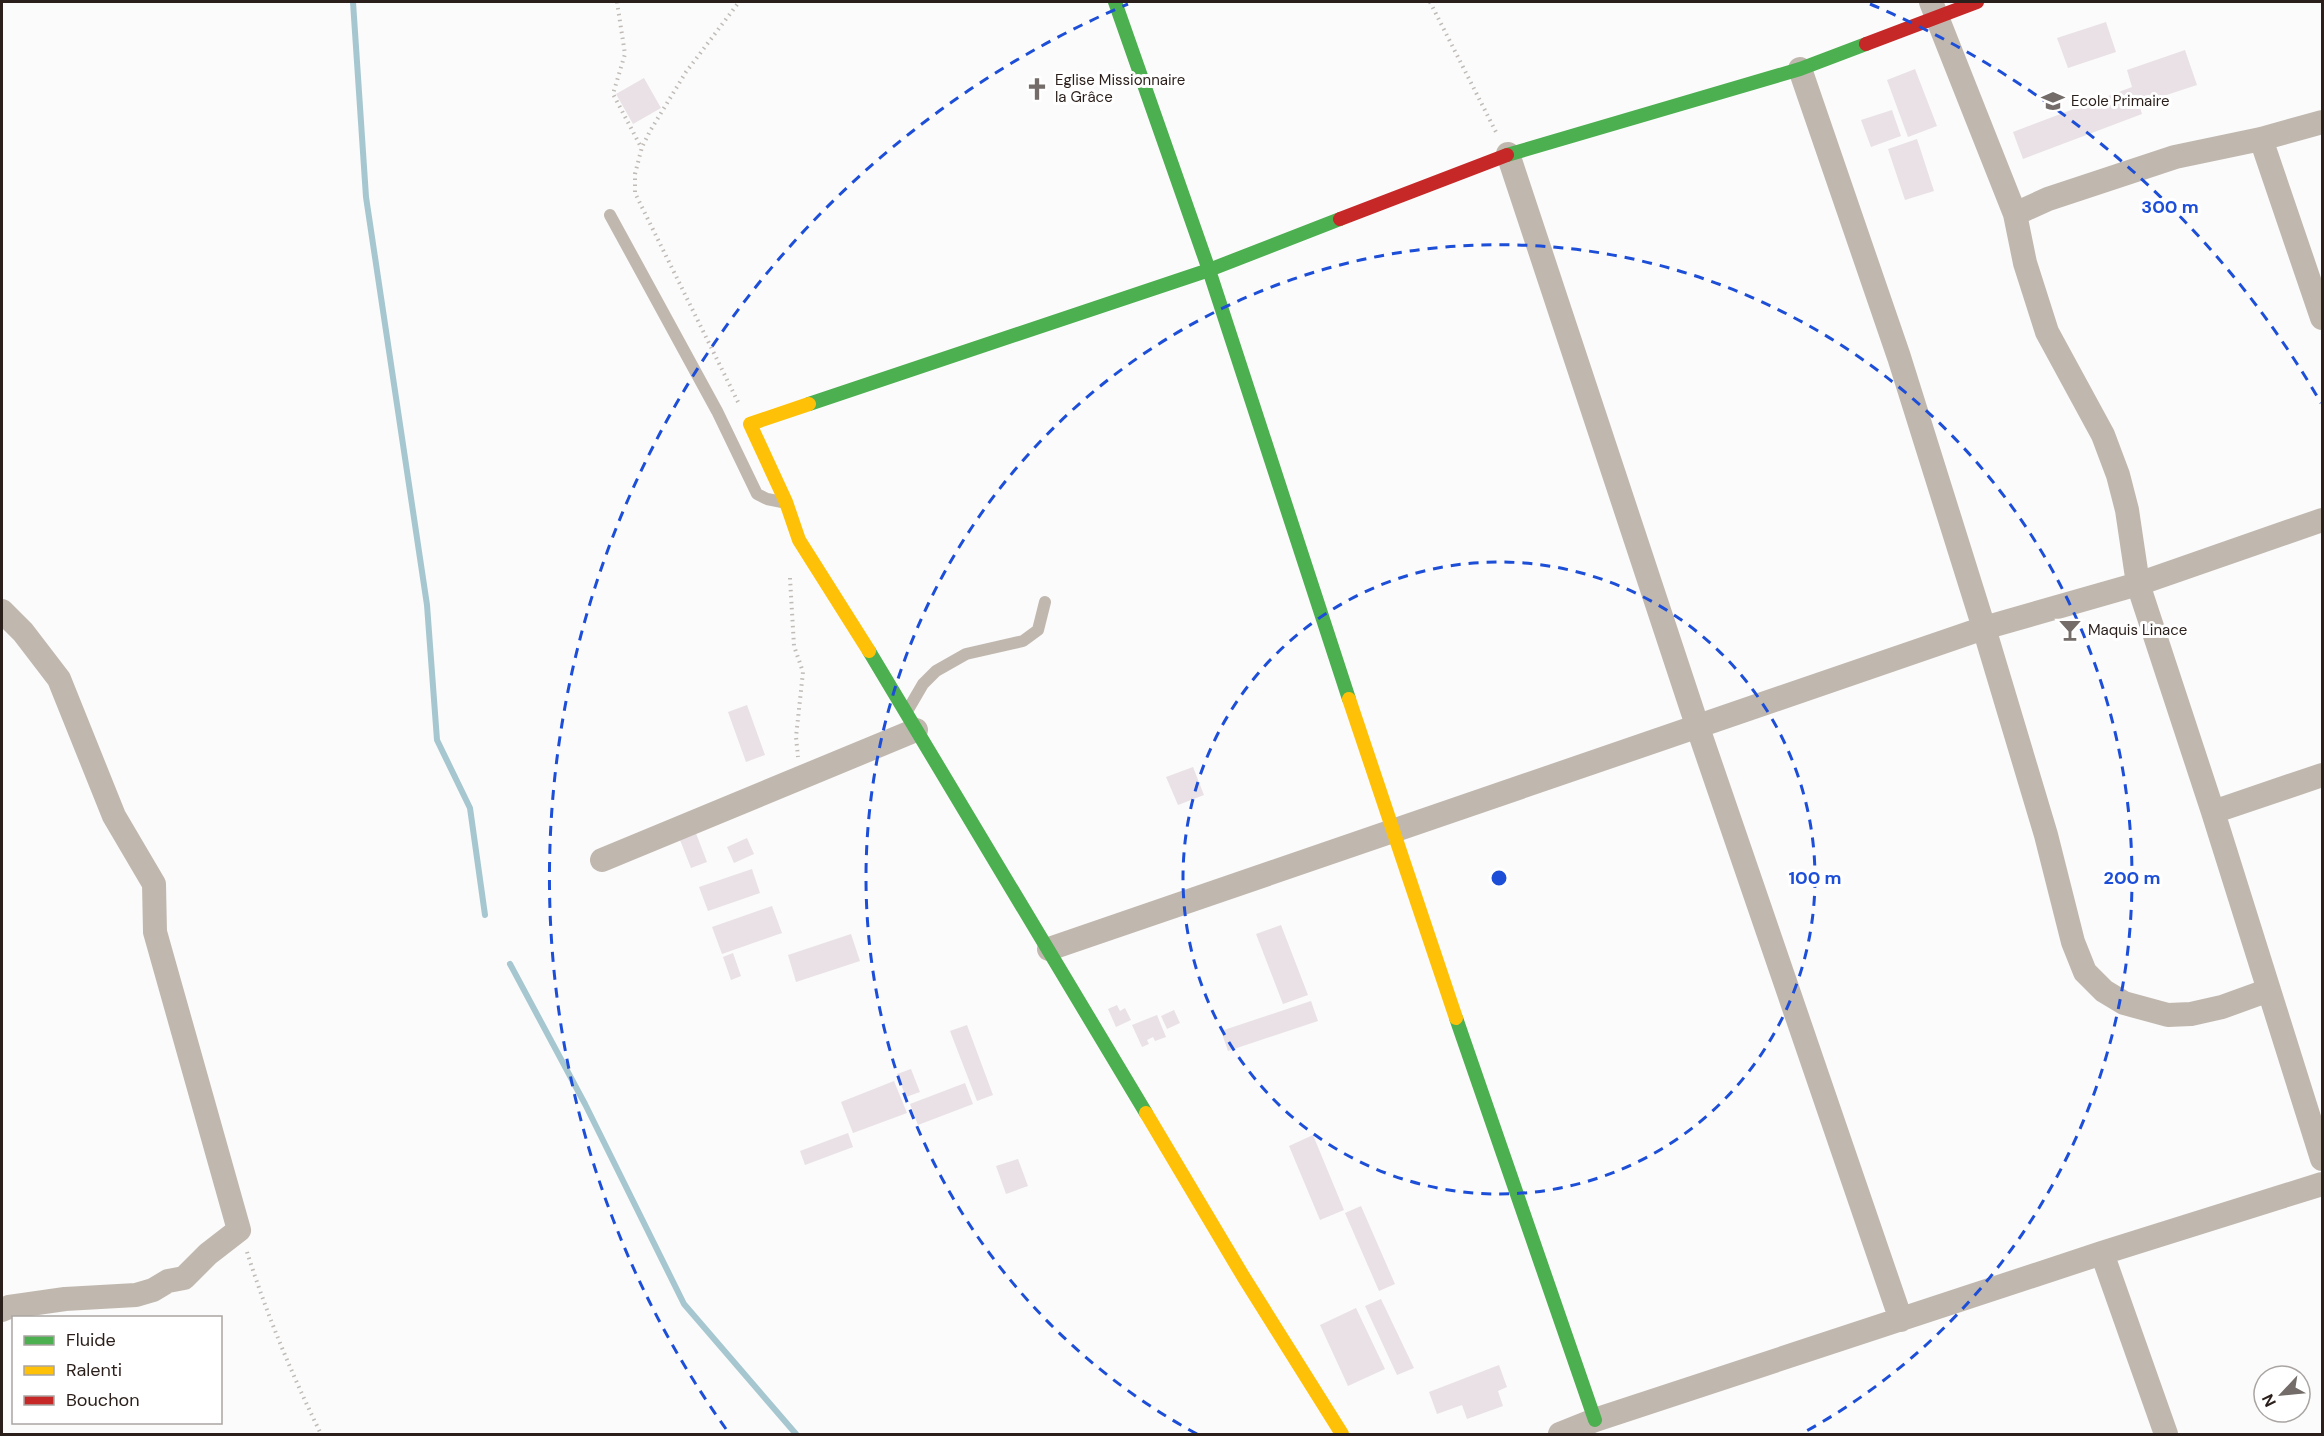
<svg xmlns="http://www.w3.org/2000/svg" width="2324" height="1436" viewBox="0 0 2324 1436" font-family="'DM Sans',sans-serif">
<rect width="100%" height="100%" fill="#fbfbfb"/>
<g fill="none" stroke-linecap="round" stroke-linejoin="round">
<path stroke="#a6c7d0" stroke-width="6" d="M 353,2 L 366,197 L 427,605 L 437,740 L 470,808 L 485,915
M 510,964 L 585,1104 L 684,1304 L 796,1434"/>
</g>
<path fill="#e9e1e5" d="M 2106,22 L 2116,52 L 2068,68 L 2057,38 Z
M 2185,50 L 2197,85 L 2139,104 L 2142,114 L 2023,159 L 2013,132 L 2132,87 L 2127,70 Z
M 1915,69 L 1937,126 L 1908,137 L 1887,80 Z
M 644,78 L 661,108 L 633,124 L 616,94 Z
M 1892,110 L 1901,136 L 1871,147 L 1861,120 Z
M 1917,139 L 1934,191 L 1905,200 L 1888,149 Z
M 747,705 L 765,755 L 746,762 L 728,712 Z
M 1193,767 L 1204,795 L 1178,805 L 1166,777 Z
M 694,828 L 707,862 L 691,868 L 678,835 Z
M 747,838 L 754,854 L 734,863 L 727,847 Z
M 752,869 L 760,893 L 708,911 L 699,887 Z
M 772,906 L 782,933 L 722,954 L 712,927 Z
M 1281,925 L 1308,995 L 1283,1004 L 1256,934 Z
M 851,934 L 860,961 L 796,982 L 788,955 Z
M 733,953 L 741,976 L 731,980 L 723,957 Z
M 1311,1001 L 1318,1021 L 1228,1051 L 1221,1031 Z
M 1117,1005 L 1120,1011 L 1125,1008 L 1131,1020 L 1116,1027 L 1108,1009 Z
M 1174,1010 L 1180,1023 L 1167,1029 L 1161,1016 Z
M 1157,1015 L 1166,1037 L 1155,1041 L 1153,1037 L 1147,1040 L 1149,1044 L 1142,1047 L 1132,1025 Z
M 967,1025 L 993,1095 L 977,1101 L 950,1031 Z
M 911,1069 L 920,1092 L 906,1097 L 897,1074 Z
M 894,1081 L 907,1113 L 853,1133 L 841,1102 Z
M 965,1083 L 973,1104 L 918,1125 L 910,1104 Z
M 848,1133 L 853,1147 L 805,1165 L 800,1151 Z
M 1313,1135 L 1344,1210 L 1320,1220 L 1289,1146 Z
M 1018,1159 L 1028,1186 L 1006,1194 L 996,1166 Z
M 1361,1206 L 1395,1284 L 1379,1291 L 1345,1213 Z
M 1381,1299 L 1414,1368 L 1397,1375 L 1365,1306 Z
M 1356,1308 L 1385,1369 L 1348,1386 L 1320,1325 Z
M 1499,1365 L 1507,1387 L 1498,1391 L 1503,1406 L 1467,1419 L 1462,1405 L 1437,1414 L 1429,1392 Z"/>
<g fill="none" stroke-linecap="round" stroke-linejoin="round">
<path stroke="#c0bbb6" stroke-width="4" stroke-dasharray="1.5 4.5" stroke-linecap="butt" d="M 617,2 L 625,54 L 613,94 L 641,147
M 1430,2 L 1496,132
M 738,402 L 635,193 L 635,174 L 642,147 L 650,131 L 686,72 L 739,2
M 790,578 L 794,646 L 803,672 L 796,737 L 798,757
M 247,1252 C 267,1315 292,1375 321,1434"/>
<path stroke="#c0b8af" stroke-width="12" d="M 610,215 L 717,411 L 757,494 L 767,499 L 782,502
M 909,708 L 923,684 L 936,671 L 966,654 L 1023,641 L 1038,630 L 1045,602"/>
<path stroke="#c0b8af" stroke-width="24" d="M 1931,2 L 2015,214 L 2025,263 L 2047,332 L 2103,435 L 2118,475 L 2127,510 L 2138,584 L 2213,812 L 2322,1159
M 1800,69 L 1899,357 L 1984,628 L 2046,835 L 2073,942 L 2085,972 L 2104,991 L 2124,1003 L 2168,1015 L 2191,1014 L 2222,1007 L 2269,990
M 2261,139 L 2322,318
M 1508,154 L 1697,725 L 1901,1320
M 2015,214 L 2048,199 L 2175,157 L 2261,139 L 2322,122
M 2,611 L 23,632 L 59,679 L 114,816 L 154,884 L 155,932 L 239,1230 L 208,1254 L 184,1278 L 168,1281 L 153,1290 L 136,1295 L 65,1299 L 9,1307 L 2,1310
M 2213,812 L 2322,775
M 602,860 L 916,730
M 1049,949 L 1984,628 L 2138,584 L 2322,520
M 2102,1253 L 2166,1434
M 1560,1434 L 1595,1420 L 2102,1253 L 2322,1184"/>
<path stroke="#4caf50" stroke-width="14" d="M 1115,2 L 1209,270 L 1349,699
M 1507,155 L 1800,69 L 1866,44
M 809,404 L 1209,270 L 1340,219
M 869,651 L 1146,1113
M 1456,1018 L 1595,1420"/>
<path stroke="#ffc107" stroke-width="14" d="M 809,404 L 750,424 L 786,502 L 799,540 L 869,651
M 1349,699 L 1456,1018
M 1146,1113 L 1243,1276 L 1342,1434"/>
<path stroke="#c62828" stroke-width="14" d="M 1866,44 L 1977,2
M 1340,219 L 1507,155"/>
</g>
<g fill="none" stroke="#1d4ed8" stroke-width="3" stroke-dasharray="10 8">
<circle cx="1499" cy="878" r="316"/>
<path d="M1197 1434A633 633 0 1 1 1801 1434"/>
<path d="M726 1429A949 949 0 0 1 1128 4M1870 4A949 949 0 0 1 2321 403"/>
</g>
<defs>
<g id="church-bare" transform="scale(1.8)"><path d="M-1.2-6h2.4v3.5h3.3v2.4h-3.3V6h-2.4V-.1h-3.3v-2.4h3.3Z" fill="#736c69" stroke="#fff" stroke-width="2.5" paint-order="stroke"/></g>
<g id="school-bare" transform="scale(1.8)"><path d="M0-5L7-2L0 1L-7-2ZM-4 1L0 2.5L4 1V4Q0 6-4 4Z" fill="#736c69" stroke="#fff" stroke-width="2.5" paint-order="stroke"/></g>
<g id="bar-bare" transform="scale(1.8)"><path d="M-6-5H6L.8 .8V4.5H3.5V6h-7V4.5H-.8V.8Z" fill="#736c69" stroke="#fff" stroke-width="2.5" paint-order="stroke"/></g>
</defs>
<g fill-rule="evenodd">
<use href="#church-bare" x="1037" y="89"/>
<use href="#school-bare" x="2053" y="101"/>
<use href="#bar-bare" x="2070" y="630"/>
</g>
<g text-anchor="middle" stroke-width="6" stroke-linejoin="round" paint-order="stroke">
<g font-size="15" fill="#2a1f1a" stroke="#fff" text-anchor="start">
<text x="1055" y="85">Eglise Missionnaire<tspan x="1055" dy="17">la Grâce</tspan></text>
<text x="2071" y="106">Ecole Primaire</text>
<text x="2088" y="635">Maquis Linace</text>
</g>
</g>
<circle cx="1499" cy="878" r="9" fill="#1d4ed8" stroke="#fff" stroke-width="3"/>
<g font-size="18" text-anchor="middle" font-weight="bold" fill="#1d4ed8" stroke="#fff" stroke-width="6" stroke-linejoin="round" paint-order="stroke">
<text x="2170" y="213">300 m</text>
<text x="1815" y="884">100 m</text>
<text x="2132" y="884">200 m</text>
</g>
<rect width="2324" height="1436" fill="none" stroke="#2a1f1a" stroke-width="6"/>
<rect x="12" y="1316" width="210" height="108" fill="#ffffff" stroke="#aaa5a3" stroke-width="1.5"/>
<rect x="24" y="1336" width="30" height="9" fill="#4caf50" stroke="#aaa5a3" stroke-width="1.5"/>
<text x="66" y="1346" font-size="18" fill="#2a1f1a">Fluide</text>
<rect x="24" y="1366" width="30" height="9" fill="#ffc107" stroke="#aaa5a3" stroke-width="1.5"/>
<text x="66" y="1376" font-size="18" fill="#2a1f1a">Ralenti</text>
<rect x="24" y="1396" width="30" height="9" fill="#c62828" stroke="#aaa5a3" stroke-width="1.5"/>
<text x="66" y="1406" font-size="18" fill="#2a1f1a">Bouchon</text>
<g transform="translate(2282 1394) rotate(244)"><circle r="28" fill="#ffffff" stroke="#aaa5a3" stroke-width="1.5"/>
<path d="M0-4.5L10 22L0 15L-10 22Z" fill="#736c69"/>
<text y="-9" font-size="16" font-weight="bold" text-anchor="middle" fill="#2a1f1a">N</text>
</g>
</svg>
